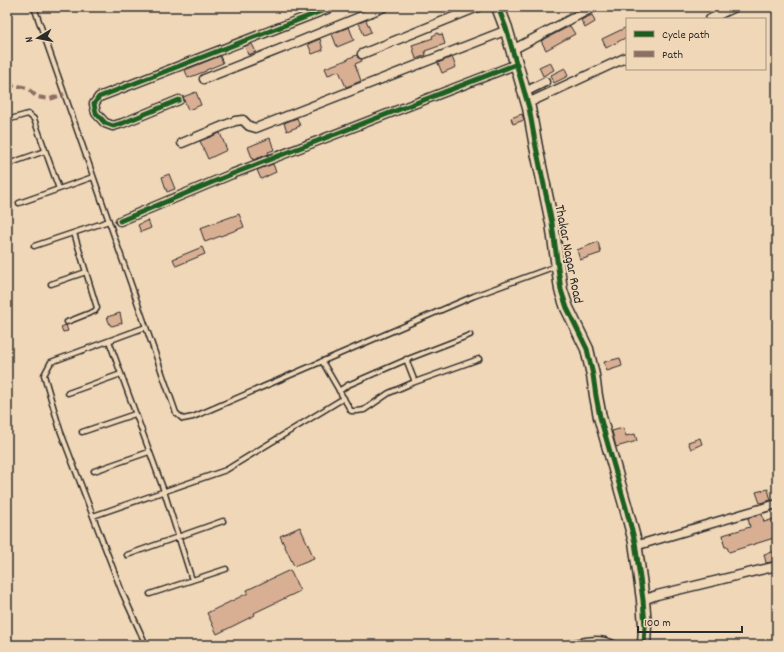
<svg xmlns="http://www.w3.org/2000/svg" width="784" height="652" viewBox="0 0 784 652" font-family="Dekko,sans-serif">
<rect width="100%" height="100%" fill="#f0d7b8"/>
<filter id="ink" filterUnits="userSpaceOnUse"><feTurbulence type="fractalNoise" baseFrequency=".025" numOctaves="2"/><feDisplacementMap in="SourceGraphic" scale="8" xChannelSelector="R" yChannelSelector="G"/><feConvolveMatrix kernelMatrix="1 2 1 2 8 2 1 2 1" color-interpolation-filters="sRGB"/></filter>
<g filter="url(#ink)">
<path fill="#d9af94" stroke="#2b2b2b" d="M 592,15 L 595,22 L 585,28 L 581,20 Z
M 366,20 L 371,32 L 364,35 L 359,23 Z
M 570,26 L 575,34 L 546,50 L 541,41 Z
M 349,27 L 354,40 L 337,47 L 332,34 Z
M 627,27 L 627,37 L 606,48 L 602,39 Z
M 438,33 L 439,35 L 442,34 L 445,44 L 425,51 L 426,55 L 416,59 L 412,45 L 433,38 L 432,36 Z
M 320,39 L 323,50 L 312,54 L 308,44 Z
M 252,44 L 256,52 L 248,55 L 245,46 Z
M 357,55 L 358,58 L 361,59 L 362,61 L 355,64 L 361,81 L 346,87 L 339,71 L 328,75 L 325,68 L 349,59 L 349,58 Z
M 220,56 L 223,63 L 206,70 L 206,71 L 188,78 L 185,70 Z
M 452,57 L 456,67 L 442,73 L 438,63 Z
M 550,62 L 554,70 L 543,76 L 539,67 Z
M 565,68 L 568,76 L 554,83 L 551,75 Z
M 196,92 L 201,105 L 188,110 L 183,97 Z
M 522,114 L 524,120 L 513,124 L 511,118 Z
M 297,118 L 300,126 L 287,131 L 284,123 Z
M 220,133 L 227,150 L 208,159 L 200,141 Z
M 270,138 L 274,150 L 268,152 L 269,154 L 253,160 L 248,147 Z
M 273,164 L 276,172 L 261,179 L 257,170 Z
M 169,174 L 175,189 L 167,192 L 162,177 Z
M 239,214 L 244,227 L 205,242 L 200,228 Z
M 148,220 L 151,228 L 141,232 L 138,225 Z
M 598,242 L 601,253 L 580,260 L 577,250 Z
M 202,247 L 205,254 L 176,266 L 173,259 Z
M 120,313 L 122,323 L 112,326 L 110,325 L 107,317 Z
M 66,325 L 68,331 L 63,332 L 61,327 Z
M 620,358 L 622,366 L 607,371 L 604,362 Z
M 623,428 L 626,436 L 635,434 L 637,441 L 616,447 L 612,431 Z
M 700,438 L 702,444 L 691,449 L 688,442 Z
M 768,489 L 771,500 L 760,503 L 756,492 Z
M 762,514 L 764,522 L 777,518 L 777,537 L 729,552 L 727,547 L 725,547 L 723,541 L 724,540 L 723,535 L 750,527 L 748,518 Z
M 300,527 L 314,558 L 294,566 L 280,536 Z
M 777,551 L 777,561 L 766,563 L 764,554 Z
M 290,570 L 300,591 L 254,613 L 255,615 L 217,634 L 207,613 L 248,593 L 247,590 Z"/>
<g fill="none" stroke-linecap="round" stroke-linejoin="round">
<g stroke="#2b2b2b" stroke-width="7">
<path id="lane" d="M 34,7 L 176,413 L 183,419 L 193,417 L 474,296 L 556,266
M 7,120 L 28,114 L 34,119 L 59,189
M 8,164 L 45,151
M 19,203 L 93,177
M 34,246 L 109,221
M 51,284 L 86,272
M 67,322 L 95,311 L 97,308 L 74,233
M 146,327 L 51,362 L 44,375 L 60,430 L 122,592 L 146,645
M 109,341 L 164,491 L 192,580
M 406,359 L 415,382
M 322,361 L 351,411 L 357,411 L 364,410 L 389,393 L 412,383 L 479,359
M 339,391 L 348,385 L 408,359 L 470,335
M 68,393 L 121,374
M 82,432 L 135,414
M 94,471 L 149,452
M 93,516 L 226,470 L 344,398
M 127,555 L 223,521
M 150,594 L 226,569"/>
</g>
<g stroke="#2b2b2b" stroke-width="11">
<path id="street" d="M 710,19 L 735,7
M 512,50 L 594,7
M 362,54 L 478,7
M 204,79 L 298,42 L 384,7
M 525,92 L 545,82
M 179,100 L 123,123 L 113,126 L 105,123 L 96,113 L 94,104 L 99,97 L 332,7
M 528,103 L 627,57
M 182,143 L 235,121 L 243,120 L 249,126 L 256,128 L 507,30
M 120,221 L 232,174 L 517,64
M 635,546 L 777,504
M 643,600 L 657,595 L 777,566
M 570,645 C 585,642 598,638 613,645"/>
</g>
<g stroke="#2b2b2b" stroke-width="15">
<path id="secondary" d="M 498,7 L 506,28 L 529,108 L 536,147 L 552,223 L 561,290 L 567,308 L 587,349 L 593,375 L 596,396 L 600,417 L 626,508 L 635,542 L 643,600 L 645,626 L 644,645"/>
</g>
<use href="#lane" stroke="#f0d7b8" stroke-width="4"/>
<use href="#street" stroke="#f0d7b8" stroke-width="8"/>
<use href="#secondary" stroke="#f0d7b8" stroke-width="12"/>
<path stroke="#8d6e63" stroke-width="4" stroke-dasharray="8 4" stroke-linecap="butt" d="M 7,88 L 15,85 L 27,88 L 37,97 L 50,99 L 64,94"/>
<g stroke="#f0d7b8" stroke-width="8">
<path id="cycleway" d="M 498,7 L 506,28 L 529,108 L 536,147 L 552,223 L 561,290 L 567,308 L 587,349 L 593,375 L 596,396 L 600,417 L 626,508 L 635,542 L 643,600 L 645,626 L 644,645
M 179,100 L 123,123 L 113,126 L 105,123 L 96,113 L 94,104 L 99,97 L 332,7
M 120,221 L 232,174 L 517,64"/>
</g>
<use href="#cycleway" stroke="#1b5e20" stroke-width="5"/>
</g>
</g>
<g text-anchor="middle" stroke-width="3.5" stroke-linejoin="round" paint-order="stroke">
<g font-size="14" fill="#2b2b2b" stroke="#f0d7b8">
<text transform="translate(570 254) rotate(79)" y="5">Thakar Nagar Road</text>
</g>
</g>
<rect width="784" height="652" fill="none" stroke="#f0d7b8" stroke-width="24"/>
<rect x="12" y="12" width="760" height="628" fill="none" stroke="#2b2b2b" stroke-width="1.5" filter="url(#ink)"/>
<rect x="626" y="18" width="140" height="52" fill="#f0d7b8" stroke="#a19280"/>
<rect x="634" y="31" width="20" height="6" fill="#1b5e20" stroke="#a19280"/>
<text x="662" y="38" font-size="12" fill="#2b2b2b">Cycle path</text>
<rect x="634" y="51" width="20" height="6" fill="#8d6e63" stroke="#a19280"/>
<text x="662" y="58" font-size="12" fill="#2b2b2b">Path</text>
<g transform="translate(38 38) rotate(260)" stroke="#f0d7b8" stroke-width="3" paint-order="stroke">
<path d="M0-3L7 15L0 10L-7 15Z" fill="#2b2b2b"/>
<text y="-6" font-size="11" font-weight="bold" text-anchor="middle" fill="#2b2b2b">N</text>
</g>
<path d="M638 626v6h104v-6" fill="none" stroke="#2b2b2b" stroke-width="2"/>
<text x="644" y="626" font-size="12" fill="#2b2b2b" stroke="#f0d7b8" stroke-width="3" paint-order="stroke">100 m</text>
</svg>
